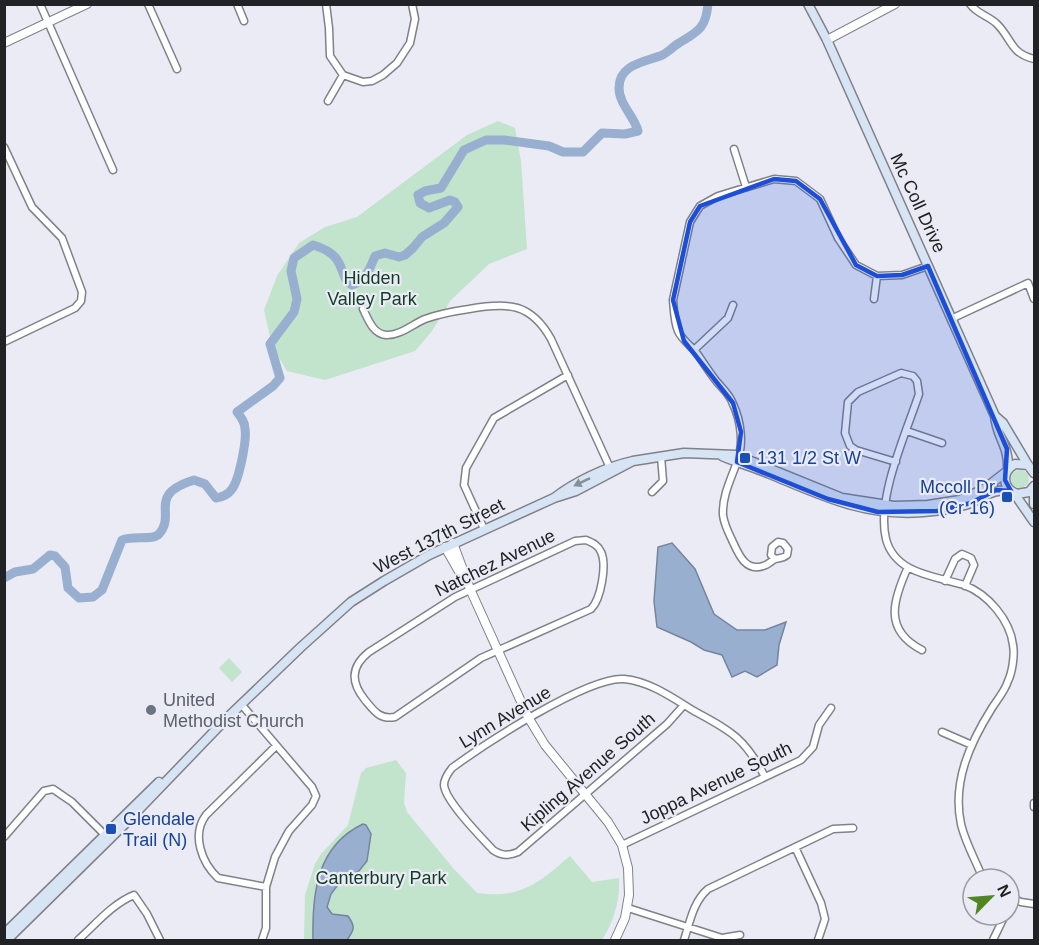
<svg xmlns="http://www.w3.org/2000/svg" width="1039" height="945" viewBox="0 0 1039 945" font-family="Arial,sans-serif">
<rect width="100%" height="100%" fill="#eaebf4"/>
<path fill="#c2e3cc" d="M 498,121 L 515,128 L 521,161 L 527,249 L 489,264 L 451,300 L 432,331 L 415,351 L 325,380 L 287,371 L 272,346 L 264,310 L 277,276 L 299,243 L 325,227 L 357,217 L 467,135 Z
M1011 479a9 9 0 1 1 18 0a9 9 0 1 1-18 0Z
M 229,658 L 242,672 L 232,682 L 219,668 Z
M 396,760 L 406,773 L 404,803 L 407,812 L 453,868 L 477,893 C 521,899 539,883 570,856 L 592,882 L 619,878 C 620,901 614,921 602,940 L 304,940 L 305,895 L 315,864 L 321,854 L 348,825 L 361,773 L 366,768 Z"/>
<path fill="#99afd0" stroke="#75859d" stroke-width="1.5" d="M 672,543 L 695,569 L 714,614 L 737,630 L 765,630 L 786,622 L 779,645 L 777,665 L 757,677 L 745,671 L 732,677 L 722,655 L 704,650 L 691,642 L 657,627 L 654,601 L 658,547 Z
M 363,824 L 366,825 L 371,834 L 367,861 L 359,871 L 340,882 L 331,894 L 327,907 L 332,914 L 348,916 C 356,927 354,930 347,940 L 313,940 C 312,895 316,846 363,824 Z"/>
<g fill="none" stroke-linecap="round" stroke-linejoin="round">
<path stroke="#99afd0" stroke-width="9" d="M 4,578 L 15,572 L 33,569 L 50,555 L 55,556 L 65,567 L 68,588 L 79,598 L 93,597 L 102,590 L 122,540 C 133,535 153,541 159,534 C 177,514 146,495 194,480 L 205,484 L 216,498 C 223,497 228,495 232,489 C 239,480 247,440 245,429 C 245,422 241,417 237,412 L 273,386 L 280,378 L 270,344 L 294,312 L 297,299 L 291,271 L 294,258 L 313,245 C 350,256 336,276 352,285 C 366,281 370,268 375,256 L 385,253 L 399,257 L 405,255 L 413,248 L 422,237 L 444,223 L 458,207 L 455,202 L 450,200 L 429,208 L 420,203 L 418,195 L 425,191 L 441,188 L 464,150 L 486,140 L 504,140 L 549,146 L 563,152 L 583,152 L 602,133 L 625,134 L 638,131 C 634,116 619,104 619,88 C 619,65 643,62 660,56 C 667,54 672,47 679,43 C 697,32 706,29 708,4"/>
<g stroke="#808189" stroke-width="9">
<path id="minor" d="M 40,4 L 113,170
M 148,4 L 177,69
M 237,4 L 244,21
M 326,4 L 329,28 L 330,56 L 343,75 L 363,82 L 372,81 L 383,75 L 397,63 L 410,43 L 415,19 L 412,4
M 970,4 C 977,14 989,16 997,24 C 1012,39 1010,53 1034,59
M 328,101 L 343,75
M 4,147 L 32,207 L 62,238 L 82,292 L 81,301 L 75,308 L 4,342
M 734,149 L 746,187
M 874,299 L 877,276
M 363,309 C 368,319 373,334 386,335 C 399,336 413,324 425,319 C 439,314 455,311 469,309 C 508,302 531,303 551,339 L 611,470
M 951,319 L 1028,283 L 1034,299
M 694,350 L 728,318 L 733,305
M 907,431 L 942,443
M 896,462 L 856,450 L 850,446 L 845,433 L 848,402 L 858,392 L 901,373 L 913,376 L 917,381 L 919,394 C 906,433 876,499 886,539 C 895,574 935,576 964,585 C 988,594 1010,620 1013,645 C 1015,655 1012,673 1008,681 C 1005,691 997,700 992,708 C 970,743 952,782 961,824 C 965,842 976,861 983,879
M 652,492 L 663,481 L 661,456
M 484,529 L 464,485 L 466,468 L 494,418 L 568,375
M 586,540 C 593,543 598,545 601,552 C 607,565 601,599 591,609 L 481,658 L 395,717 C 380,720 374,711 365,700 C 351,683 350,667 369,652 L 455,597 L 575,541 Z
M 775,559 L 771,555 L 772,547 L 778,542 L 783,543 L 788,549 L 787,555 C 782,559 779,558 775,559 C 771,561 768,565 763,566 C 745,572 738,553 732,540 C 728,532 724,524 723,515 C 722,496 731,479 737,462 C 744,444 741,421 733,404 C 730,395 723,389 717,382 C 709,372 703,362 696,352 C 690,345 682,340 678,331 C 674,322 674,310 673,300 L 690,222 L 700,206 L 718,196 L 774,179 L 796,181 L 820,199 L 838,238 L 856,265 L 877,276 L 902,275 L 928,266
M 908,567 C 893,600 883,630 922,650
M 945,581 L 955,559 L 962,554 L 971,558 L 974,565 L 965,586
M 241,704 L 312,787 L 316,796 L 312,805 L 289,831 L 275,857 L 266,887 L 266,928 L 262,940
M 684,705 L 667,724 L 518,852 C 508,856 502,856 493,850 C 482,838 445,801 444,785 C 444,779 448,773 452,768 C 483,745 588,676 624,679 C 649,681 673,698 694,711 C 731,731 745,738 765,777
M 942,732 L 972,745
M 1034,803 L 1034,807
M 4,837 L 44,791 L 53,789 L 72,802 L 107,837
M 622,845 L 801,760 L 813,747 L 819,725 L 831,708
M 795,847 L 821,903 L 825,919 L 818,940
M 266,887 L 218,878 C 202,863 191,835 206,815 L 276,746
M 1009,897 L 1021,902 L 1034,904
M 628,908 L 722,938 L 740,935
M 78,940 C 95,925 112,904 134,895 L 147,914 L 160,940
M 684,940 C 690,922 693,902 708,889 L 833,829 L 853,828
M 993,940 L 1005,915"/>
</g>
<g stroke="#808189" stroke-width="10">
<path id="tertiary" d="M 827,40 L 895,4
M 4,43 L 87,4
M 453,543 L 470,589 L 528,717 L 545,745 L 608,822 L 622,845 L 628,868 L 629,895 L 625,918 L 615,940
M 445,547 L 465,582"/>
</g>
<g stroke="#808189" stroke-width="11">
<path id="secondary" d="M 808,4 L 827,40 L 995,416 C 997,438 1009,445 1008,469
M 995,416 L 1003,423 L 1028,465
M 722,456 C 738,463 754,467 770,474 C 821,495 865,517 923,512 C 938,511 953,509 968,504 C 985,498 991,488 1011,491
M 633,461 L 684,453 L 736,455 L 842,498 L 894,506 L 928,505 L 960,500 L 984,489 L 1006,472
M 1034,473 L 1028,465 L 1015,464 C 1001,472 1002,488 1017,494 L 1029,492 L 1034,486
M 1034,487 L 1034,504
M 1014,493 L 1034,522
M 4,934 L 159,782
M 7,940 L 126,823 L 227,718 L 301,647 L 351,602 L 384,581 L 429,555 L 554,498 L 576,491 L 633,461 C 606,467 576,481 554,498"/>
</g>
<use href="#minor" stroke="#fff" stroke-width="6"/>
<use href="#tertiary" stroke="#fff" stroke-width="8"/>
<use href="#secondary" stroke="#d7e4f4" stroke-width="8"/>
</g>
<defs><path id="oneway-solid" d="M-6-.8H1V-3.2L6.5 0L1 3.2V.8H-6Z" transform="scale(1.5)"/></defs>
<use fill="#858d97" href="#oneway-solid" transform="translate(582 482) rotate(154)"/>
<path fill="#1d4ed8" fill-opacity="0.2" stroke="#1d4ed8" stroke-width="4.5" stroke-linejoin="round" d="M 774,179 L 796,181 L 820,199 L 856,265 L 877,276 L 902,275 L 928,266 L 1007,449 L 1005,480 L 1011,491 L 996,490 L 971,503 L 937,511 L 878,512 L 828,499 L 737,462 L 741,432 L 733,403 L 684,341 L 673,300 L 690,222 L 700,206 Z"/>
<g fill="#1a4fb4" stroke="#eaebf4" stroke-width="2">
<rect x="739" y="452" width="12" height="12" rx="3"/>
<rect x="1001" y="491" width="12" height="12" rx="3"/>
<rect x="105" y="823" width="12" height="12" rx="3"/>
</g>
<circle fill="#6b7280" stroke="#eaebf4" stroke-width="2" cx="151" cy="710" r="6"/>
<g text-anchor="middle" stroke-width="4.5" stroke-linejoin="round" paint-order="stroke">
<g font-size="18" fill="#212225" stroke="#eaebf4">
<text transform="translate(918 203) rotate(65)" y="6">Mc Coll Drive</text>
<text transform="translate(439 536) rotate(-27)" y="6">West 137th Street</text>
<text transform="translate(495 563) rotate(-26)" y="6">Natchez Avenue</text>
<text transform="translate(505 717) rotate(-31)" y="6">Lynn Avenue</text>
<text transform="translate(588 772) rotate(-41)" y="6">Kipling Avenue South</text>
<text transform="translate(716 783) rotate(-26)" y="6">Joppa Avenue South</text>
</g>
<g font-size="18" fill="#103d24" stroke="#eaebf4">
<text x="372" y="284">Hidden<tspan x="372" dy="21">Valley Park</tspan></text>
<text x="381" y="884">Canterbury Park</text>
</g>
<g font-size="18" fill="#164399" stroke="#eaebf4" text-anchor="start">
<text x="757" y="464">131 1/2 St W</text>
<text x="995" y="493" text-anchor="end">Mccoll Dr<tspan x="995" dy="21">(Cr 16)</tspan></text>
<text x="123" y="825">Glendale<tspan x="123" dy="21">Trail (N)</tspan></text>
</g>
<g font-size="18" fill="#5b616d" stroke="#eaebf4" text-anchor="start">
<text x="163" y="706">United<tspan x="163" dy="21">Methodist Church</tspan></text>
</g>
</g>
<rect width="1039" height="945" fill="none" stroke="#212225" stroke-width="12"/>
<g transform="translate(991 897) rotate(65)"><circle r="28" fill="#eaebf4" stroke="#9a9ba1" stroke-width="1.5"/>
<path d="M0-4.5L10 22L0 15L-10 22Z" fill="#4f8621"/>
<text y="-9" font-size="16" font-weight="bold" text-anchor="middle" fill="#212225">N</text>
</g>
</svg>
